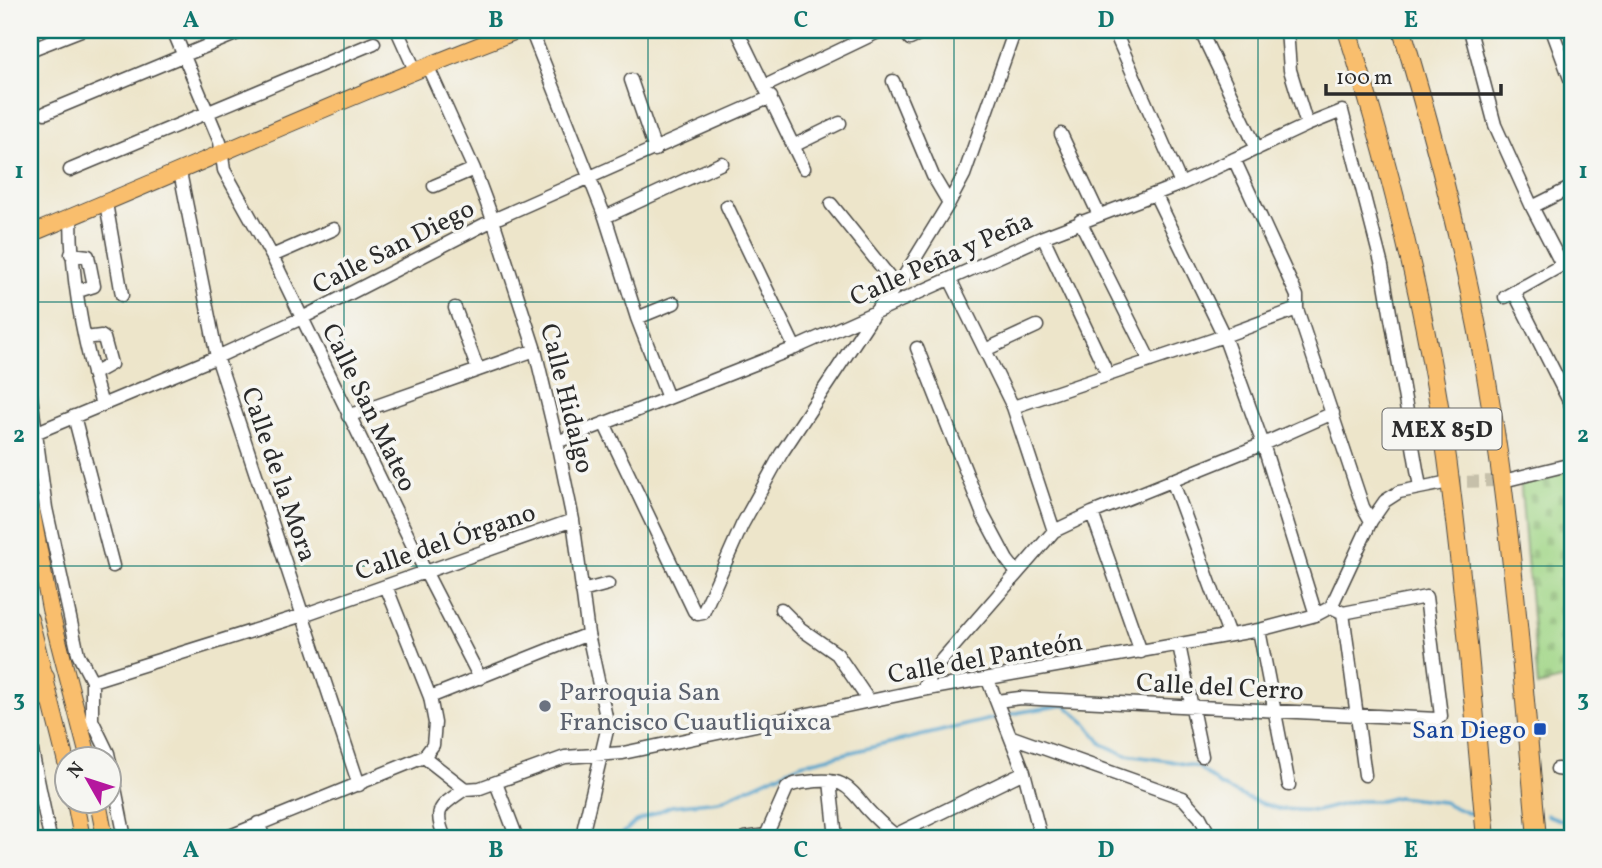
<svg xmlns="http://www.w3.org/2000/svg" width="1602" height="868" viewBox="0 0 1602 868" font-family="Vollkorn,serif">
<defs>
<pattern id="cemetery-stones" width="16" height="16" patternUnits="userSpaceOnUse" patternTransform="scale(1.75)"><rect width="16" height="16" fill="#a1d687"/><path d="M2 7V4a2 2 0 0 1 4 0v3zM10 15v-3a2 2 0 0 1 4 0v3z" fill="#8bb875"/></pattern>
</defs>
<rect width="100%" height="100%" fill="#f6f6f2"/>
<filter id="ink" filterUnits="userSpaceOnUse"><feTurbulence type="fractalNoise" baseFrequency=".0143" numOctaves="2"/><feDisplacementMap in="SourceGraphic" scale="14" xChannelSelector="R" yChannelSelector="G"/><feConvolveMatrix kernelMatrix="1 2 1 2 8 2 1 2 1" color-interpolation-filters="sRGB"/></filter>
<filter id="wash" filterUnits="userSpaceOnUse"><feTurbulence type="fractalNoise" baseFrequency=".00686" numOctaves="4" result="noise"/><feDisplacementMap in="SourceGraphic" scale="28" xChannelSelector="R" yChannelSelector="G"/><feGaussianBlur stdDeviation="1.57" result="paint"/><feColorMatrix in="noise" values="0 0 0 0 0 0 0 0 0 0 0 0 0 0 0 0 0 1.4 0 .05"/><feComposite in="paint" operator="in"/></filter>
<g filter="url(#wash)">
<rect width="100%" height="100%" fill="#ede5ca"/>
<path fill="#ebd1eb" d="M 445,30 L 492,30 L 452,45 Z"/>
<path fill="url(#cemetery-stones)" stroke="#668059" stroke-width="2" d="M 1572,470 L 1572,677 L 1538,686 L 1520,478 Z"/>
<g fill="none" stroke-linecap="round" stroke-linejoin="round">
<path stroke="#52a3cc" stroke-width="3.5" d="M 1547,815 L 1572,824
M 618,838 L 635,822 L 671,806 L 719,801 L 801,764 L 1021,712 L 1065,705 L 1087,724 L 1102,744 L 1126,755 L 1170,761 L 1198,767 L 1221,786 L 1249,799 L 1279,809 L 1317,811 L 1356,801 L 1381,801 L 1397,797 L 1443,802 L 1467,813 L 1477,813"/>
</g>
</g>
<g filter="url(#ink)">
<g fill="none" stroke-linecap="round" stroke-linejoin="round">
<path stroke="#c6c0aa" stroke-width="12" stroke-dasharray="12 6" stroke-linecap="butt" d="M 1449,482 L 1503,481"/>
<g stroke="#484743" stroke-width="15">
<path id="minor" d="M 173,30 L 220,142 L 224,170 L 272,256 L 426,573 L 480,678
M 397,30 L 415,70
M 531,30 L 605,217 L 637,318 L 668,398
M 737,30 L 804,168
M 904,30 L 910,39 L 930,30
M 1114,30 L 1181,184
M 1200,30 L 1257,149
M 1287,30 L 1290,70 L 1307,125
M 1470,30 L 1495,125 L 1532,207 L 1562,265 L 1505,297
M 1552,30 L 1572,84
M 30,50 L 81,30
M 427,65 L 474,169 L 493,220 L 535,350 L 557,442 L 573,520 L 588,634 L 608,726 L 584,827 L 585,838
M 631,80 L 655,150
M 893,81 L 933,176 L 949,203
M 765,86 L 882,30
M 45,113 L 245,30
M 1061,134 L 1099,215
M 793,146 L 840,123
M 1234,159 L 1297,296 L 1297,309 L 1363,507 L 1371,521
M 70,170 L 374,43
M 180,172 L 217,357 L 359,785
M 434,186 L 474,169
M 1155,194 L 1224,336 L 1263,444 L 1316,615
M 106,203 L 122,295
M 831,204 L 896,285
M 727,206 L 795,348
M 1532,207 L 1572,187
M 71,217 C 71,280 84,345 102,405
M 605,217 L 722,163
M 1080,221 L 1150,361
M 1043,237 L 1108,375
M 71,254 L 88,256 L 94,286 L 78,291
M 272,256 L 334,229
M 950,279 L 1013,407 L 1054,531
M 1514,292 L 1572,407
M 455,308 L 478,370
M 637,318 L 674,303
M 85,338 L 101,336 L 104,338 L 111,364 L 93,374
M 917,348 L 983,515 L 1007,560 L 1017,573
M 985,350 L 1037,326
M 30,389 L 46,508 L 78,654 L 92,681 L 92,720 L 108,753 L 125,838
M 1013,407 L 1224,336 L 1297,309
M 74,416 L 113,566
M 348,416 L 535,350
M 604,423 L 694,611 L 698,614 L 703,613 L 742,525 L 781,454 L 875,312 L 903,278 L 949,203 L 964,175 L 1015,30
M 35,433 L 217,357 L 302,318 L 493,220 L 771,97
M 557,442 L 795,348 L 1043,237 L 1181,184 L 1307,125 L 1342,111 L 1382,266 L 1420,487
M 1172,480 L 1229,635
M 1503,481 L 1572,464
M 1092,513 L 1141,652
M 386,586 L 430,697 L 435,723 L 433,745 L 424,757
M 582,591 L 608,584
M 781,609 L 801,629 L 837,654 L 869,701
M 1343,613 L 1365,775
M 1259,630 L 1289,785
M 1179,645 L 1202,756
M 988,680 L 1024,772 L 1041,838
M 92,681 L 303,615 L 573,520
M 922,690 L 940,662 L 1054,531 L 1092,513 L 1263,444 L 1333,413
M 430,697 L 588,634
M 997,701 L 1020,698 L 1437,719 L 1441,716 L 1426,597 L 1343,613 L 1331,607
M 1012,737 L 1183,798 L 1200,817 L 1211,838
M 30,741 L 50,838
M 424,757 L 465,789
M 1557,769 L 1572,771
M 830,781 L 836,838
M 496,783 L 517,838
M 465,789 L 480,788 L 565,757 L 623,753 L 922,690 L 1259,630 L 1316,615 L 1331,607 L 1371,521 L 1385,501 L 1399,492 L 1449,482
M 258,823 L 264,838
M 225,838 L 424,757
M 445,838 C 432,808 441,806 465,789
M 745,838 L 767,835
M 765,838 L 787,788 C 793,783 800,783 808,782 C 842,777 847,785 867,809 C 876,819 885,827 895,835 L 1024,772"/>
</g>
<g stroke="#484743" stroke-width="18">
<path id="major" d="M 30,234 C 193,167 354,93 519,30
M 30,502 L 50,609 L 89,760
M 30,619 L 66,762
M 30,714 L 46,677
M 75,802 L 82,838
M 98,802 L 105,838"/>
</g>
<g stroke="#484743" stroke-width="20">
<path id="highway" d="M 1347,30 C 1391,170 1427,313 1447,458 C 1464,584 1474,712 1486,838
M 1402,30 C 1439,153 1471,278 1491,406 C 1514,549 1524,694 1537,838"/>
</g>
<use href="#minor" stroke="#fff" stroke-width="12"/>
<use href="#major" stroke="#f9be6d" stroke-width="16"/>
<use href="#highway" stroke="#f9be6d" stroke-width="18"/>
</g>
</g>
<path fill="none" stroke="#0f766e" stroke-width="2" stroke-opacity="0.55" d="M 344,30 L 344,838M 648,30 L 648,838M 954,30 L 954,838M 1258,30 L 1258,838M 30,302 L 1572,302M 30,566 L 1572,566"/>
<circle fill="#6b7280" stroke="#f6f6f2" stroke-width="2.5" cx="545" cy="706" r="7"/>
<rect fill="#1a4fb4" stroke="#f6f6f2" stroke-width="2.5" x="1533" y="722" width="14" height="14" rx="3.5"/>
<g text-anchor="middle" stroke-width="7" stroke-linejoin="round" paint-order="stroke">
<rect fill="#f6f6f2" stroke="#686867" stroke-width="2" x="1382.5" y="408.5" width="119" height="41" rx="5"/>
<g font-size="24" font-weight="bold" fill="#2b2b2b">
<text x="1442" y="437">MEX 85D</text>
</g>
<g font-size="26" fill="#2b2b2b" stroke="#f6f6f2">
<text transform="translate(393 246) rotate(-27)" y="9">Calle San Diego</text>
<text transform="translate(941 258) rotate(-24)" y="9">Calle Peña y Peña</text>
<text transform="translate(568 398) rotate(76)" y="9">Calle Hidalgo</text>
<text transform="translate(370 407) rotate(64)" y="9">Calle San Mateo</text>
<text transform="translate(280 474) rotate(71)" y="9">Calle de la Mora</text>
<text transform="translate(445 541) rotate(-19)" y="9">Calle del Órgano</text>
<text transform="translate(985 657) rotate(-10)" y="9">Calle del Panteón</text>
<text transform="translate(1220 686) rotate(3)" y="9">Calle del Cerro</text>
</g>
<g font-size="26" fill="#5b616d" stroke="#f6f6f2" text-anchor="start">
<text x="559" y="700">Parroquia San<tspan x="559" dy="30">Francisco Cuautliquixca</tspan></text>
</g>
<g font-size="26" fill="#164399" stroke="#f6f6f2" text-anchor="end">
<text x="1526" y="738">San Diego</text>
</g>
</g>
<rect width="1602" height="868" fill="none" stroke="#f6f6f2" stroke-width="77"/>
<g transform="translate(88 780) rotate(309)"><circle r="33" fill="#f6f6f2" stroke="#a5a5a2" stroke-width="2"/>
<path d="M0-5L12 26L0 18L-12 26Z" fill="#b5179e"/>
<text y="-10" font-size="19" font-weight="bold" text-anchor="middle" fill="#2b2b2b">N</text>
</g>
<path d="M1326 84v10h175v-10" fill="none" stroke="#2b2b2b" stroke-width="3.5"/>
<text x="1336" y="84" font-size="21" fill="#2b2b2b" stroke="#f6f6f2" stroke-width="5" paint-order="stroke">100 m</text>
<rect x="38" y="38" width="1526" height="792" fill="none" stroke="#0f766e" stroke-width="2.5"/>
<g font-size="23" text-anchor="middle" font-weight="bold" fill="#0f766e">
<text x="191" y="27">A</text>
<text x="496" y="27">B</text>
<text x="801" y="27">C</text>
<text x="1106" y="27">D</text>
<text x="1411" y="27">E</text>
<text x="19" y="178">1</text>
<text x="1583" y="178">1</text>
<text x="19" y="442">2</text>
<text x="1583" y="442">2</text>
<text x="19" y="706">3</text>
<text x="1583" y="706">3</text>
<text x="191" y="857">A</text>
<text x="496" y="857">B</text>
<text x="801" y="857">C</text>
<text x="1106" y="857">D</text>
<text x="1411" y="857">E</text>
</g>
</svg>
